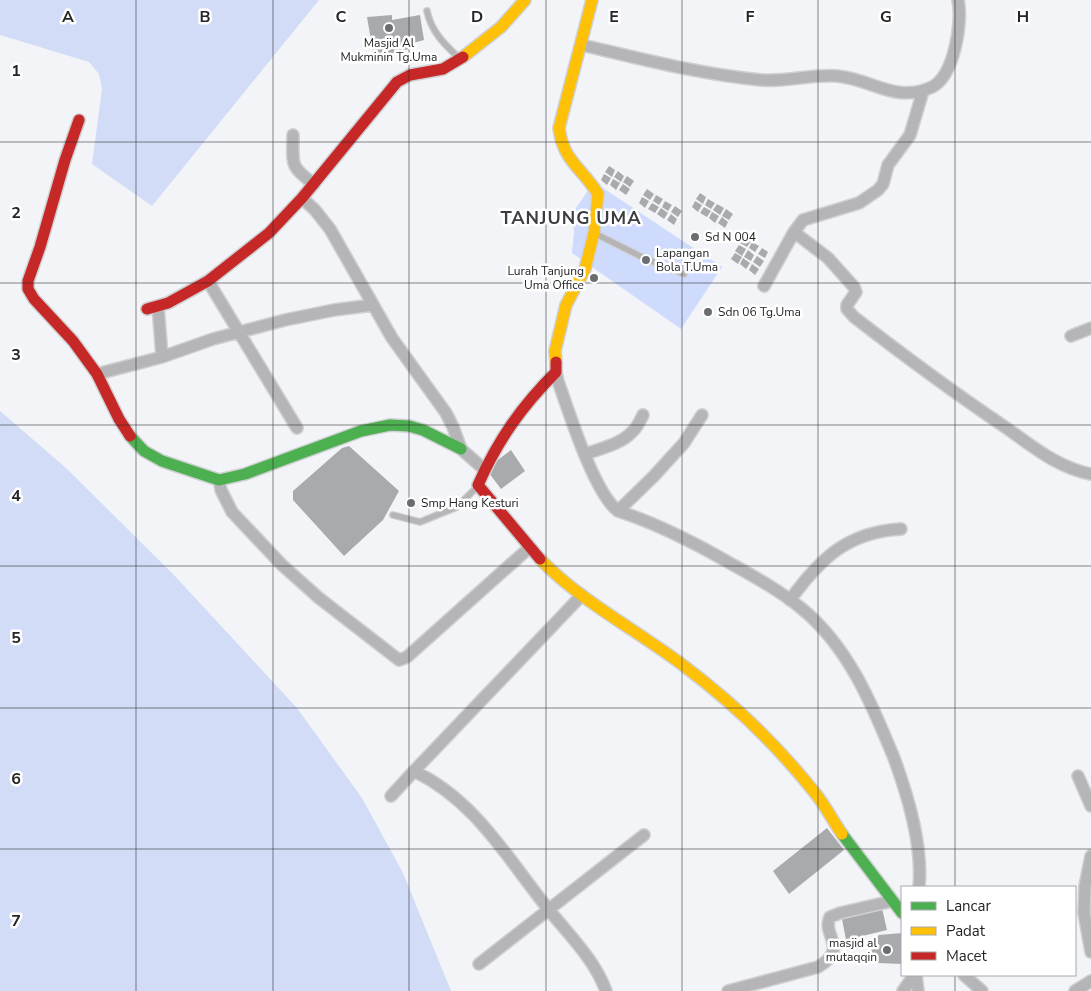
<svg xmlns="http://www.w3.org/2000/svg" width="1091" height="991" viewBox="0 0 1091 991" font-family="'Nunito Sans',sans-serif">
<rect width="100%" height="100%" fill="#f3f4f8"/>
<path fill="#cfdbfc" d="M 594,182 L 722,267 L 681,329 L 572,253 L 574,232 L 572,214 Z"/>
<path fill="#d2dcf6" d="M 0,0 L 319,0 L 152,206 L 92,164 L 102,89 L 99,74 L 89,62 L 0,35 Z
M 0,411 L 66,468 L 173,574 L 297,708 L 362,798 L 403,873 L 451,991 L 0,991 Z"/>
<path fill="#a9aaad" d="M 392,15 L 392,20 L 420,15 L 424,40 L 413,43 L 413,48 L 374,58 L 367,17 Z
M 609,166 L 615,170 L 612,177 L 605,172 Z
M 618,171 L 624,176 L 621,182 L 614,177 Z
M 604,174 L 611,178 L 607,185 L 601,180 Z
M 627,176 L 634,181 L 630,187 L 623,182 Z
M 613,179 L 620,183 L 616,190 L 610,185 Z
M 623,184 L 630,189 L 626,195 L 619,190 Z
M 647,189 L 654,194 L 650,200 L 643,195 Z
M 700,193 L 706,197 L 703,204 L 696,199 Z
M 656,195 L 663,199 L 659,205 L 653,201 Z
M 642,197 L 649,201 L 645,208 L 639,203 Z
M 708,199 L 715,203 L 711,209 L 705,205 Z
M 665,201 L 672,205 L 668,211 L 662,207 Z
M 695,201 L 702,205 L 698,212 L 692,207 Z
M 652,203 L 659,207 L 655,213 L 648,209 Z
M 717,204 L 724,208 L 720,215 L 713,210 Z
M 675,206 L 682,211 L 678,217 L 671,212 Z
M 704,207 L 711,211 L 707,217 L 700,213 Z
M 661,208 L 668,213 L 664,219 L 657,214 Z
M 726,209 L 733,214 L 729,220 L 722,216 Z
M 712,212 L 719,216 L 715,223 L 709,218 Z
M 671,214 L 677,219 L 674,225 L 667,220 Z
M 722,217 L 728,222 L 725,228 L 718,223 Z
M 744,237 L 751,241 L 747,247 L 740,243 Z
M 752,242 L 759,246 L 755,252 L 749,248 Z
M 739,245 L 746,249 L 742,256 L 735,251 Z
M 762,248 L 768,252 L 765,258 L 758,254 Z
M 748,250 L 754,255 L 751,261 L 744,257 Z
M 735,253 L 742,257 L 738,264 L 731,259 Z
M 757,256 L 764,261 L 760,267 L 753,262 Z
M 743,258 L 750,263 L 746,269 L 740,264 Z
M 752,264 L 759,269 L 755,275 L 749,270 Z
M 349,446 L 399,491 L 383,520 L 344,556 L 293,500 L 293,491 L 342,448 Z
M 511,450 L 525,471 L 501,489 L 486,469 Z
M 827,828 L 844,850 L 789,894 L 773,871 Z
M 882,908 L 887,930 L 846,940 L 842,919 Z
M 902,933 L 902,964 L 878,963 L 871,957 L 871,943 L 879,935 Z"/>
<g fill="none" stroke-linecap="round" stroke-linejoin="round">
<g stroke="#cfd0d2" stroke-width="8">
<path id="lane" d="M 427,11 C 431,31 444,44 459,58
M 596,234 L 646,259 L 684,274
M 393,515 L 420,522 L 457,507 L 477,487"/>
</g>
<g stroke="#cfd0d2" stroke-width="14">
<path id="street" d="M 582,45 C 642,59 699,74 761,80 C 786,82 812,74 837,76 C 872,79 896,104 932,87 C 954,76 963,22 958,0
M 293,135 C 293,164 289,166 314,184
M 302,198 L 315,210 L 330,229 L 392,338 L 446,413 L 453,427 L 461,449 L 485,470
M 794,232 L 803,220 L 859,203 L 878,190 L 883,184 L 888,165 L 910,135 L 923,91
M 208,281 L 297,428
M 764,286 L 794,232 L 828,258 L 854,287 L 856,292 L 847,305 L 847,309 L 854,317 C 903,355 953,392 1005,427 C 1032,446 1058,468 1091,474
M 158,306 L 162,357
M 1071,336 L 1091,328
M 556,372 L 558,381 C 569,412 594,493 618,511 C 656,523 693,542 728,562 C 753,576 779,590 801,608 C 848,646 872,704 894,758 C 908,796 923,847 919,887
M 97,374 L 162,357 L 213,339 L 285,320 L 334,310 L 373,305
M 585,454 C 600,449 621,444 632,432 C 637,428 640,421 643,415
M 219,480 L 221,490 L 232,512 L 282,565 L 319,598 L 399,660 L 407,657 L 529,548
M 618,511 L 654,476 L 684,443 L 702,415
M 790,600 C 820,559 847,532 901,529
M 414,771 L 582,595
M 1078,776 L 1091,806
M 391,796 L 414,771 C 476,801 507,858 549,910 C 569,935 595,960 606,991
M 1091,856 L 1085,886 L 1084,913 L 1091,952
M 479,964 L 644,835
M 916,975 L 918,991
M 964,975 L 982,991
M 728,991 L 818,967 C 850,948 821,935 830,917 L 840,913 L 892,901
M 903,991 L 914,975
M 1075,991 L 1091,981"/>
</g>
<g stroke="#cfd0d2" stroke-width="14">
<path id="fast" d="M 130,436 L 144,451 L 162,461 L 219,480 L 245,474 L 361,431 L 390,425 L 409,426 L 423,430 L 461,449
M 842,834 L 902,913"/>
</g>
<g stroke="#cfd0d2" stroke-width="14">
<path id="slow" d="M 463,57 L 501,27 L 525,0
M 556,362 L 555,351 L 566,305 L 585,269 L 594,233 L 598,194 C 582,168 563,161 559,128 L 592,0
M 540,559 C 581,602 637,630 684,666 C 732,702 777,745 815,793 C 825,805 833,821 842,834"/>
</g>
<g stroke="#cfd0d2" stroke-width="14">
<path id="jam" d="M 79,120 L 65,160 L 40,247 L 28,281 L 28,289 L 34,299 L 73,341 L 97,374 L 119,419 L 130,436
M 147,309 L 168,303 L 208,281 L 269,233 L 302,198 L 397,82 L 410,75 L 443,69 L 463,57
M 540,559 L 478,485 C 498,440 521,407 556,372 L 556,362"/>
</g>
<use href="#lane" stroke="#b5b5b7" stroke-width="5.5"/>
<use href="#street" stroke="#b5b5b7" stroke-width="11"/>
<use href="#fast" stroke="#4caf50" stroke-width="11"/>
<use href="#slow" stroke="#ffc107" stroke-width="11"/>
<use href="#jam" stroke="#c62828" stroke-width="11"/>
</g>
<path fill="none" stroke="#242527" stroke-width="1" stroke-opacity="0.55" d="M 136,0 L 136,991M 273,0 L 273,991M 409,0 L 409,991M 546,0 L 546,991M 682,0 L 682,991M 818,0 L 818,991M 955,0 L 955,887M 0,142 L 1091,142M 0,283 L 1091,283M 0,425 L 1091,425M 0,566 L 1091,566M 0,708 L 1091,708M 0,849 L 1091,849M 955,975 L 955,991"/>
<g fill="#6c6d70" stroke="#fff" stroke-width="2">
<circle cx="389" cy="28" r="5"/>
<circle cx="695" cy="237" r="5"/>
<circle cx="646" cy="260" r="5"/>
<circle cx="594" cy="278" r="5"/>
<circle cx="708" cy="312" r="5"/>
<circle cx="411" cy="503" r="5"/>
<circle cx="887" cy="950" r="5"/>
</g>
<g text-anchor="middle" stroke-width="5" stroke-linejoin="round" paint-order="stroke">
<g font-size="12" fill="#242527" stroke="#fff" text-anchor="start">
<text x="389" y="47" text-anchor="middle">Masjid Al<tspan x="389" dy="14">Mukminin Tg.Uma</tspan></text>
<text x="705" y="241">Sd N 004</text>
<text x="656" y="257">Lapangan<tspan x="656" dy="14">Bola T.Uma</tspan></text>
<text x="584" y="275" text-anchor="end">Lurah Tanjung<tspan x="584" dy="14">Uma Office</tspan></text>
<text x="718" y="316">Sdn 06 Tg.Uma</text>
<text x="421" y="507">Smp Hang Kesturi</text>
<text x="877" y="947" text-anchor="end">masjid al<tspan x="877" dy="14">mutaqqin</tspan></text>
</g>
<g font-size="18" font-weight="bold" letter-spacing="1" fill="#3b3d43" stroke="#fff">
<text x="571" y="224">TANJUNG UMA</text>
</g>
</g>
<g font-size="16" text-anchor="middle" font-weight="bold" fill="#242527" stroke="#fff" stroke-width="5" stroke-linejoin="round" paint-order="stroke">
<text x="68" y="22">A</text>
<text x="205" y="22">B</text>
<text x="341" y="22">C</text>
<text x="477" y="22">D</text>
<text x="614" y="22">E</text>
<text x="750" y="22">F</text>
<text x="886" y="22">G</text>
<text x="1023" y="22">H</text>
<text x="16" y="76">1</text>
<text x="16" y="218">2</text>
<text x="16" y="360">3</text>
<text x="16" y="501">4</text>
<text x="16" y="643">5</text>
<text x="16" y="784">6</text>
<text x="16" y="926">7</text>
</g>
<rect x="901" y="886" width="175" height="90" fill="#ffffff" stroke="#a7a8a9"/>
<rect x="911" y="902" width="25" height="8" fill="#4caf50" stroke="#a7a8a9"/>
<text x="946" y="911" font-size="15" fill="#242527">Lancar</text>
<rect x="911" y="927" width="25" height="8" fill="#ffc107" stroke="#a7a8a9"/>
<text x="946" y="936" font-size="15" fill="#242527">Padat</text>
<rect x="911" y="952" width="25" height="8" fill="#c62828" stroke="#a7a8a9"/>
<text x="946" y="961" font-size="15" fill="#242527">Macet</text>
</svg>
